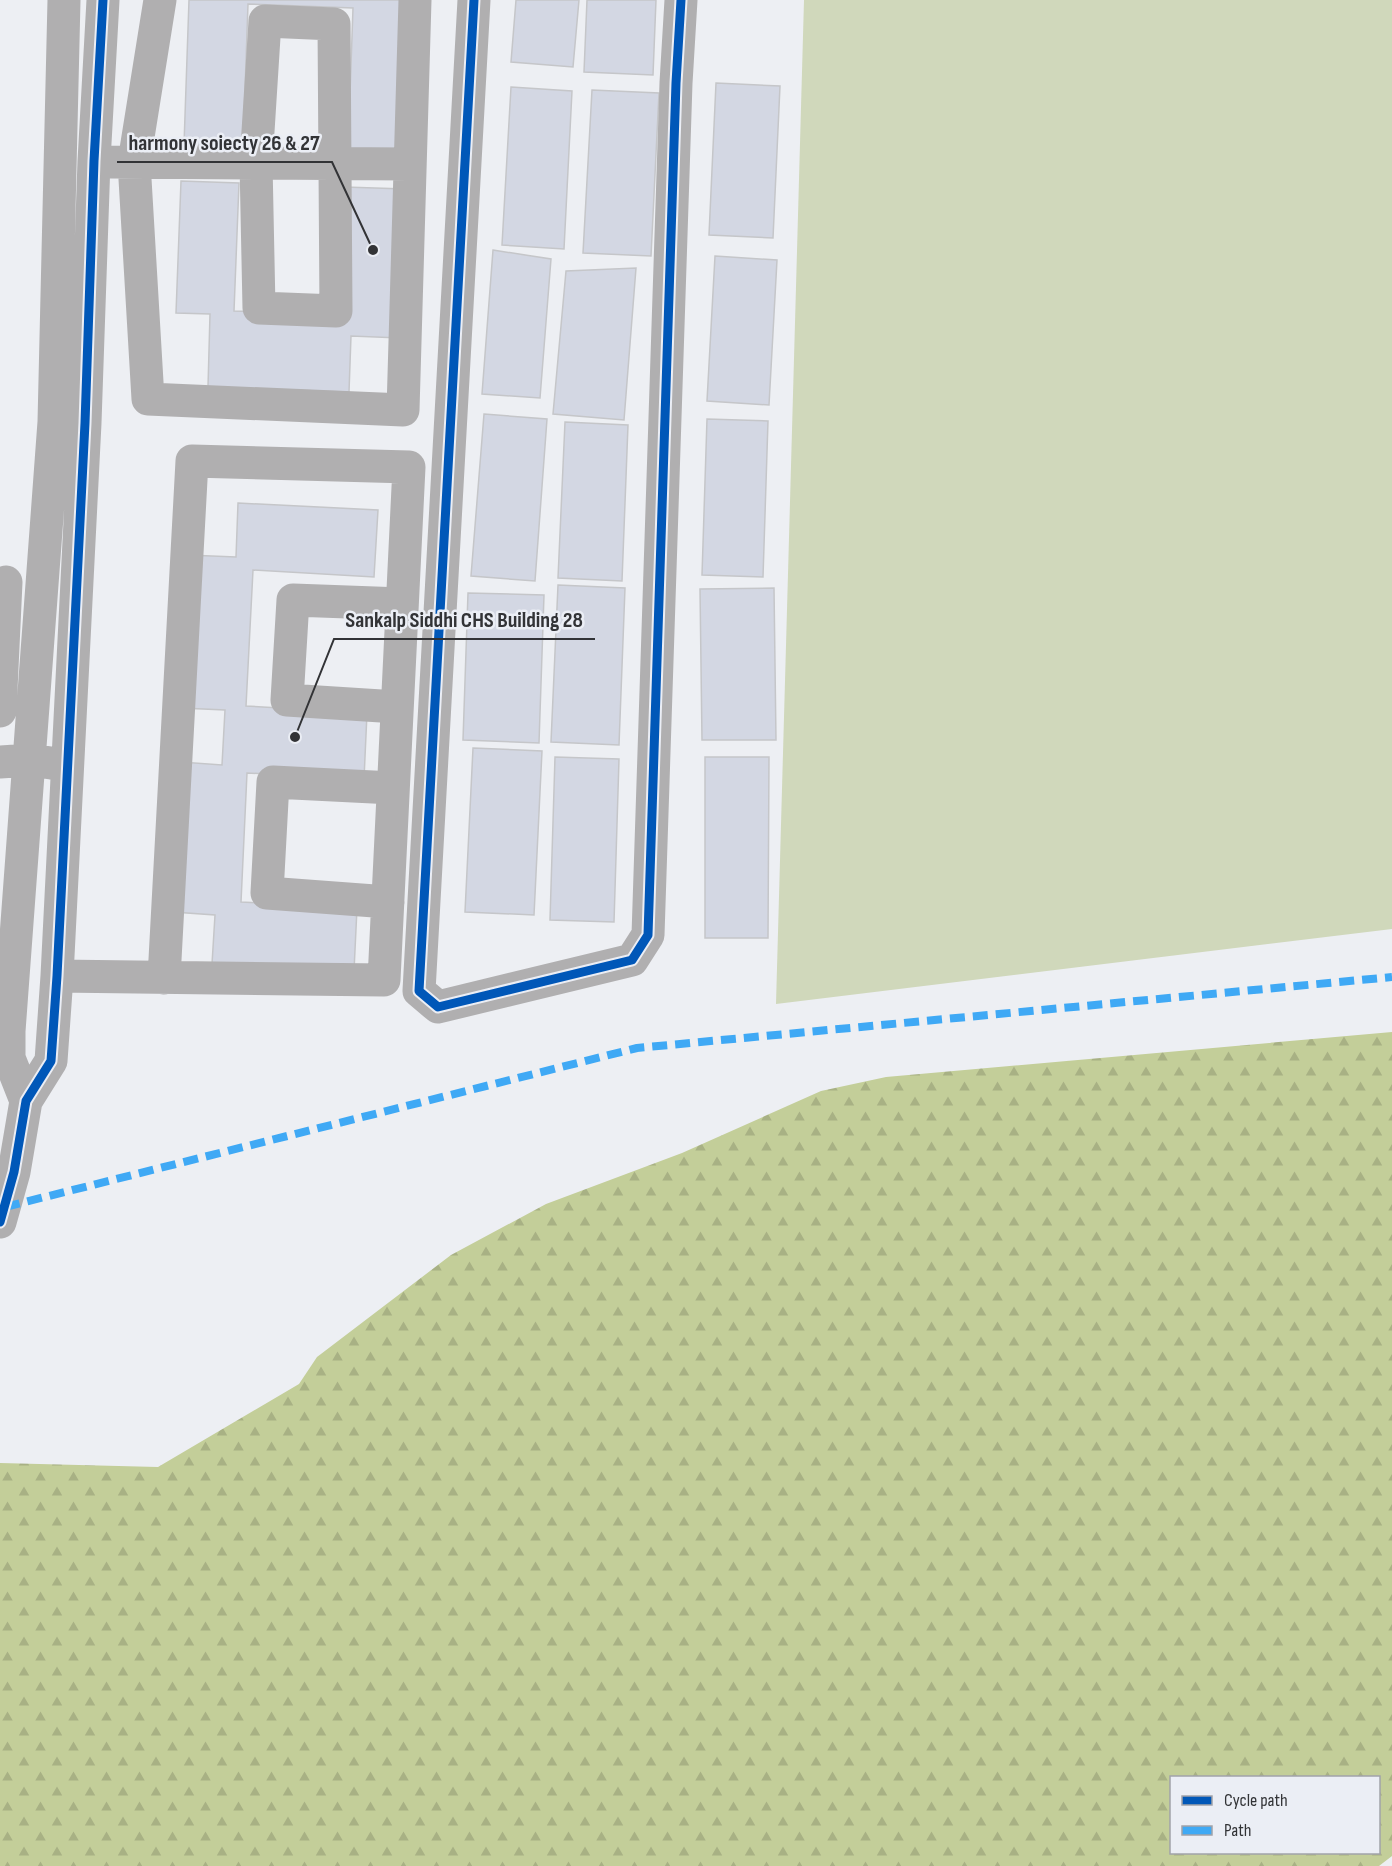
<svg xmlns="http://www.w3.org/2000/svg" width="1392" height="1866" viewBox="0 0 1392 1866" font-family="'Sofia Sans Condensed',sans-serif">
<defs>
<pattern id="forest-firs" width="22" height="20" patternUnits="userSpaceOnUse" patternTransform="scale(1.5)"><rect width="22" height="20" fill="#c3ce99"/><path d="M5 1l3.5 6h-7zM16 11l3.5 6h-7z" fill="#a8b184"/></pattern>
</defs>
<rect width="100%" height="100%" fill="#edeff3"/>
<path fill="#d0d8bb" d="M 804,0 L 1392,0 L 1392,929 L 776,1004 Z"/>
<path fill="url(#forest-firs)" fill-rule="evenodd" d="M 1392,1032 L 1392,1856 L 1379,1866 L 0,1866 L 0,1463 L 158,1467 L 299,1384 L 317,1357 L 451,1255 L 546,1204 L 682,1153 L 821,1091 L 886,1077 ZM 1172,1778 L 1378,1778 L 1378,1852 L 1172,1852 Z"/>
<path fill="#d3d7e3" stroke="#c5c6c9" stroke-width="1.5" d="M 189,0 L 413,0 L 408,153 L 348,151 L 353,8 L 248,4 L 243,147 L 184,145 Z
M 516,0 L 579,0 L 573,67 L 511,62 Z
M 587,0 L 656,0 L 653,75 L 584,72 Z
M 716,83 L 780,86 L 773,238 L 709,235 Z
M 511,87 L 572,91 L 564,249 L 502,245 Z
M 592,90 L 659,93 L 651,256 L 583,253 Z
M 181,181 L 239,183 L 234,311 L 340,315 L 345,187 L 405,189 L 400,338 L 351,336 L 349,392 L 208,387 L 210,314 L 176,313 Z
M 493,250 L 551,259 L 540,398 L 482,394 Z
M 715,256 L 777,260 L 769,405 L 707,401 Z
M 636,268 L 624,420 L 553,414 L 566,271 Z
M 484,414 L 547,419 L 535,581 L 471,576 Z
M 707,419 L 768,421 L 763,577 L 702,575 Z
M 565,422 L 628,425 L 622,581 L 558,578 Z
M 238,503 L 378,510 L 374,577 L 253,570 L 246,706 L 367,713 L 364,779 L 247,773 L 241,902 L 357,908 L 354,971 L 212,964 L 215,915 L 173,912 L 181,762 L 222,765 L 225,710 L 181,708 L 188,555 L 236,557 Z
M 558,585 L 625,588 L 619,745 L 551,742 Z
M 774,588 L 776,740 L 702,740 L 700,589 Z
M 468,593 L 544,595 L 539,743 L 463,740 Z
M 473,748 L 542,751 L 534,915 L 465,912 Z
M 555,757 L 619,759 L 614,922 L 550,920 Z
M 705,757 L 769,757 L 768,938 L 705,938 Z"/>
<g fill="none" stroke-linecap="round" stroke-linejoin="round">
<path stroke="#b0afb0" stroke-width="33" d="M 160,0 L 134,162 L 148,399 L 403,410 L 415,0
M 474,0 L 419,991 L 438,1007 L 632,960 L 648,935 L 676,83 L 681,0
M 265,21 L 334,24 L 336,311 L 259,308 L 256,163 Z
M 111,162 L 410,164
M 397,707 L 287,700 L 293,600 L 402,604
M 0,711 L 6,582
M 0,762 L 30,760 L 51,763
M 388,902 L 267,893 L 273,782 L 393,788
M 57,976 L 384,980 L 409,467 L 192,461 L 164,978
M 26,1101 L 9,1058 L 9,1031 L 54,422 L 64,0
M 0,1222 L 14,1172 L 26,1101 L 51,1061 L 57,976 L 85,423 L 94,161 L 103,0"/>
<path stroke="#3fa9f5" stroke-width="8" stroke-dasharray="15 8" stroke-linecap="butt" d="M 5,1207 L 637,1048 L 1392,977"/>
<g stroke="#ebeef5" stroke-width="13">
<path id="cycleway" d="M 474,0 L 419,991 L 438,1007 L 632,960 L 648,935 L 676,83 L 681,0
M 0,1222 L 14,1172 L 26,1101 L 51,1061 L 57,976 L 85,423 L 94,161 L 103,0"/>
</g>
<use href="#cycleway" stroke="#0057b8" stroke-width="9"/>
</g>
<path fill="none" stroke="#323336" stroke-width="2" d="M373 250L332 162H117M295 737L334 639H595"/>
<g fill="#323336" stroke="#ebeef5" stroke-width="2">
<circle cx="373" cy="250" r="6"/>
<circle cx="295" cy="737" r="6"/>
</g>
<g font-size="22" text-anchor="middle" font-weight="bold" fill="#323336" stroke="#ebeef5" stroke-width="5" stroke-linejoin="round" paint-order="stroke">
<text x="224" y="150">harmony soiecty 26 &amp; 27</text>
<text x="464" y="627">Sankalp Siddhi CHS Building 28</text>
</g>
<rect x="1170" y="1776" width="210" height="78" fill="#ebeef5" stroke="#a1a3a9" stroke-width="1.5"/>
<rect x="1182" y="1796" width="30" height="9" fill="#0057b8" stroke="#a1a3a9" stroke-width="1.5"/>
<text x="1224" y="1806" font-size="18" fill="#323336">Cycle path</text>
<rect x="1182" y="1826" width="30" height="9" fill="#3fa9f5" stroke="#a1a3a9" stroke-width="1.5"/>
<text x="1224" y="1836" font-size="18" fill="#323336">Path</text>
</svg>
